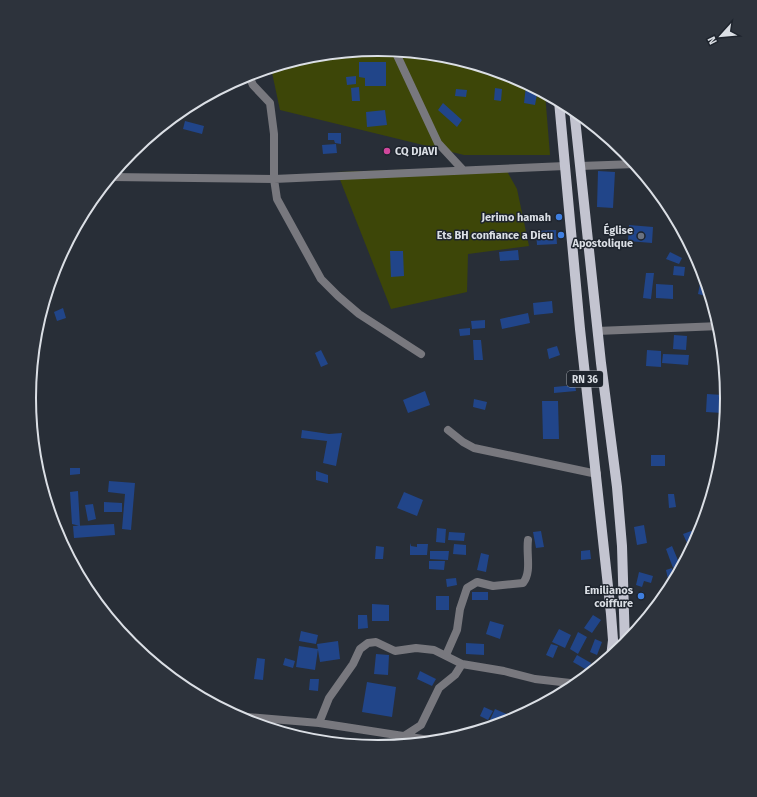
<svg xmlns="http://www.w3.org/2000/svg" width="757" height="797" viewBox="0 0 757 797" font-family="'Fira Sans',sans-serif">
<rect width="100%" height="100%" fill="#282e37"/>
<path fill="#3d4608" d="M 379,49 L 447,56 L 512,76 L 545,93 L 550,155 L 464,155 L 280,110 L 271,68 L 311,56 Z
M 504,166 L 517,189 L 529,246 L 468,254 L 467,292 L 391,309 L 337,172 Z"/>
<path fill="#214589" d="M 379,49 L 390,50 L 390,56 L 354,54 L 354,51 Z
M 359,62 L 386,62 L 386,86 L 365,86 L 365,78 L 359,77 Z
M 356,76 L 356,84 L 347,85 L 346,77 Z
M 526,86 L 538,89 L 535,105 L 524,103 Z
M 359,87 L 360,101 L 352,101 L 351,88 Z
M 495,88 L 502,89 L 501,101 L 494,100 Z
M 456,89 L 467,90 L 466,97 L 455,96 Z
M 443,103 L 462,120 L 457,127 L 438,110 Z
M 385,110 L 387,125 L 367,127 L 366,112 Z
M 185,121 L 204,126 L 202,134 L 183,129 Z
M 328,133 L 341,133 L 341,144 L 335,143 L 334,140 L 328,140 Z
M 336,144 L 337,153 L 323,154 L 322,145 Z
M 598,171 L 615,172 L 613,208 L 597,207 Z
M 629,225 L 653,227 L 652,243 L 628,241 Z
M 556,230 L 557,244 L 537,245 L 536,231 Z
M 518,250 L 519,260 L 500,261 L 499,252 Z
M 390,251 L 403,251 L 404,276 L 391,277 Z
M 670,252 L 682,258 L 679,264 L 666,259 Z
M 693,254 L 696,254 L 700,263 L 692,262 Z
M 674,266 L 685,267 L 684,276 L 673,275 Z
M 703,269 L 708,286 L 706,296 L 698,294 Z
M 646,273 L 654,273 L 651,299 L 643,298 Z
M 656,284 L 673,285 L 673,299 L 656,298 Z
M 552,301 L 553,313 L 534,315 L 533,303 Z
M 63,308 L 66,318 L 57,321 L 54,312 Z
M 528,313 L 530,323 L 502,329 L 500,319 Z
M 485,320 L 485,328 L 472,329 L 471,321 Z
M 470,328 L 470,335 L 460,336 L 459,329 Z
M 674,335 L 687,336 L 686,350 L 673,349 Z
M 473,340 L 481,340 L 483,360 L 474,360 Z
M 557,346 L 560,355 L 549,359 L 547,349 Z
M 321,350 L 328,364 L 321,367 L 315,353 Z
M 647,350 L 661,351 L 661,367 L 646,366 Z
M 663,354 L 689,355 L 688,365 L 662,363 Z
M 575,385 L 576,391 L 554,393 L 554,387 Z
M 425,391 L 430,405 L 408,413 L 403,400 Z
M 707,394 L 723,395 L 722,413 L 706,412 Z
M 474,399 L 487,402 L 485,410 L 473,407 Z
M 542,401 L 558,401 L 559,439 L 543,439 Z
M 302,430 L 329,434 L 342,433 L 336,466 L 323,463 L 327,441 L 301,438 Z
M 651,455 L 665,455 L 665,466 L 651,466 Z
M 70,468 L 80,468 L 80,474 L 70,475 Z
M 316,471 L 328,475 L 328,483 L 316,480 Z
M 109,481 L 135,483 L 131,530 L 122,529 L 125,494 L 108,492 Z
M 78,491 L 80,526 L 72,524 L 70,492 Z
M 404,492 L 423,500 L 417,516 L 397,508 Z
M 668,494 L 674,494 L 676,507 L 669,508 Z
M 104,502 L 122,503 L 122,512 L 104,512 Z
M 93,504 L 96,519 L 88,521 L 85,505 Z
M 114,524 L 115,535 L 74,538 L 73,526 Z
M 644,525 L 647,543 L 637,545 L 634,527 Z
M 437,528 L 446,529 L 445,543 L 436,542 Z
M 694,530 L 697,540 L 687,543 L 683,534 Z
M 541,531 L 544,547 L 536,548 L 533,532 Z
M 449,532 L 465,533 L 464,541 L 448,540 Z
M 410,543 L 411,546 L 417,547 L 417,544 L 428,544 L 427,555 L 410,555 Z
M 454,544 L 466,545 L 466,555 L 453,554 Z
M 376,546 L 384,547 L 383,559 L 375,559 Z
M 672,546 L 680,565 L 673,568 L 666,549 Z
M 590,550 L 591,559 L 581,560 L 581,551 Z
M 430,551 L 449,551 L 448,560 L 430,559 Z
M 481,553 L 489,555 L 486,572 L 477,570 Z
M 429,561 L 445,561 L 444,570 L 429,569 Z
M 672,568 L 674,578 L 668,579 L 666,570 Z
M 639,572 L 653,576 L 651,583 L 644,581 L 642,587 L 636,585 Z
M 456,578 L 457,585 L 447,587 L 446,579 Z
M 643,591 L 645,598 L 638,599 L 637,593 Z
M 472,592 L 488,592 L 488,600 L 472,600 Z
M 436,596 L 449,596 L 449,610 L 436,610 Z
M 372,604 L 389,605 L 389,621 L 372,621 Z
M 358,615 L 367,615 L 368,628 L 358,629 Z
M 593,615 L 601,620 L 592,633 L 584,628 Z
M 490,621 L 504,625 L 500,639 L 486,634 Z
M 559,629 L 571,635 L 565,648 L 552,642 Z
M 301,631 L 318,635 L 316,644 L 299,641 Z
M 578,632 L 587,637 L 578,654 L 570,649 Z
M 595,639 L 602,642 L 597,655 L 590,652 Z
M 338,641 L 340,659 L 320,662 L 317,644 Z
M 466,643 L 484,644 L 484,655 L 466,654 Z
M 551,644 L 558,646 L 553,658 L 546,655 Z
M 299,646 L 318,649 L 315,670 L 296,667 Z
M 376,654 L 389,655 L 388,675 L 374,674 Z
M 577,655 L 591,663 L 587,670 L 573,662 Z
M 257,658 L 265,659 L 263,680 L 254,679 Z
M 285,658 L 295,661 L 293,668 L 283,665 Z
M 420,671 L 436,679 L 432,686 L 417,679 Z
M 310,679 L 319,679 L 318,691 L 309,690 Z
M 367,682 L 396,687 L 392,717 L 362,712 Z
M 484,707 L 493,711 L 488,720 L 480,716 Z
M 495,709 L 511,716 L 508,723 L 498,726 L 489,722 Z"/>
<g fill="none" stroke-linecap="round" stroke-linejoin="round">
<path stroke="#78787e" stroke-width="8" d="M 395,51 L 438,143 L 463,170
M 248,74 L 253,85 L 270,103 L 274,134 L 274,179 L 277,199 L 321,279 L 338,296 L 359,314 L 421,354
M 580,166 L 636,164
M 111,177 L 274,179 L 565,166
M 597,331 L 720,326
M 448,430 L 463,442 L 474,448 L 597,474
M 446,655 L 457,630 L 460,609 L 467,588 L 477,582 L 493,586 L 523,583 C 532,572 526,554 528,540
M 235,716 L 319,723 L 442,742
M 319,723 L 329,698 L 353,664 L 360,649 L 368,643 L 376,642 L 395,651 L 416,648 L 434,650 L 462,664 L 504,671 L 535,679 L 579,684
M 400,746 L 404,736 L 421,725 L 439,688 L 455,675 L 462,664"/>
<path stroke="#c3c4d0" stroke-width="10" d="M 559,101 L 580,329 L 611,614 L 613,640 L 611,657
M 574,109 L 601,363 L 617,487 L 622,546 L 625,646"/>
</g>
<circle fill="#d1479c" stroke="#1e242d" stroke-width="1.5" cx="387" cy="151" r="4"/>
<g fill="#3f7fe0" stroke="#1e242d" stroke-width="1.5">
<circle cx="559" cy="217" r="4"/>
<circle cx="561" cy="235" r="4"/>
<circle cx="641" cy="596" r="4"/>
</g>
<circle fill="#6b7280" stroke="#1e242d" stroke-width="1.5" cx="641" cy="236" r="4"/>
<g text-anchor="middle" stroke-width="3" stroke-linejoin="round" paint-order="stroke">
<rect fill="#1e242d" stroke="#a2a7ae" stroke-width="1" x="567" y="371" width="36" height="16" rx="3"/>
<g font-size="10" font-weight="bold" fill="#dbdfe5">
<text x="585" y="383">RN 36</text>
</g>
<g font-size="11" font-weight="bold" fill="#dbdfe5" stroke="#1e242d" text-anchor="end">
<text x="395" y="155" text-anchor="start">CQ DJAVI</text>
<text x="551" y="221">Jerimo hamah</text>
<text x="633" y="234">Église<tspan x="633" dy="13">Apostolique</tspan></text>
<text x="553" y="239">Ets BH confiance a Dieu</text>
<text x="633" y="594">Emilianos<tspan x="633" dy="13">coiffure</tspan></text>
</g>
</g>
<path d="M0 0H757V797H0ZM36 398a342 342 0 1 1 684 0a342 342 0 1 1-684 0Z" fill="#2d333c" fill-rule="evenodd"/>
<path fill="none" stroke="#dbdfe5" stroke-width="2" d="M36 398a342 342 0 1 1 684 0a342 342 0 1 1-684 0Z"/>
<g transform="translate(721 36) rotate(243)" stroke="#1e242d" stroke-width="3" paint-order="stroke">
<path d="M0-3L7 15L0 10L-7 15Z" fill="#dbdfe5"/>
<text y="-6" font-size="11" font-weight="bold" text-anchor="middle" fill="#dbdfe5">N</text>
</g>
</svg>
